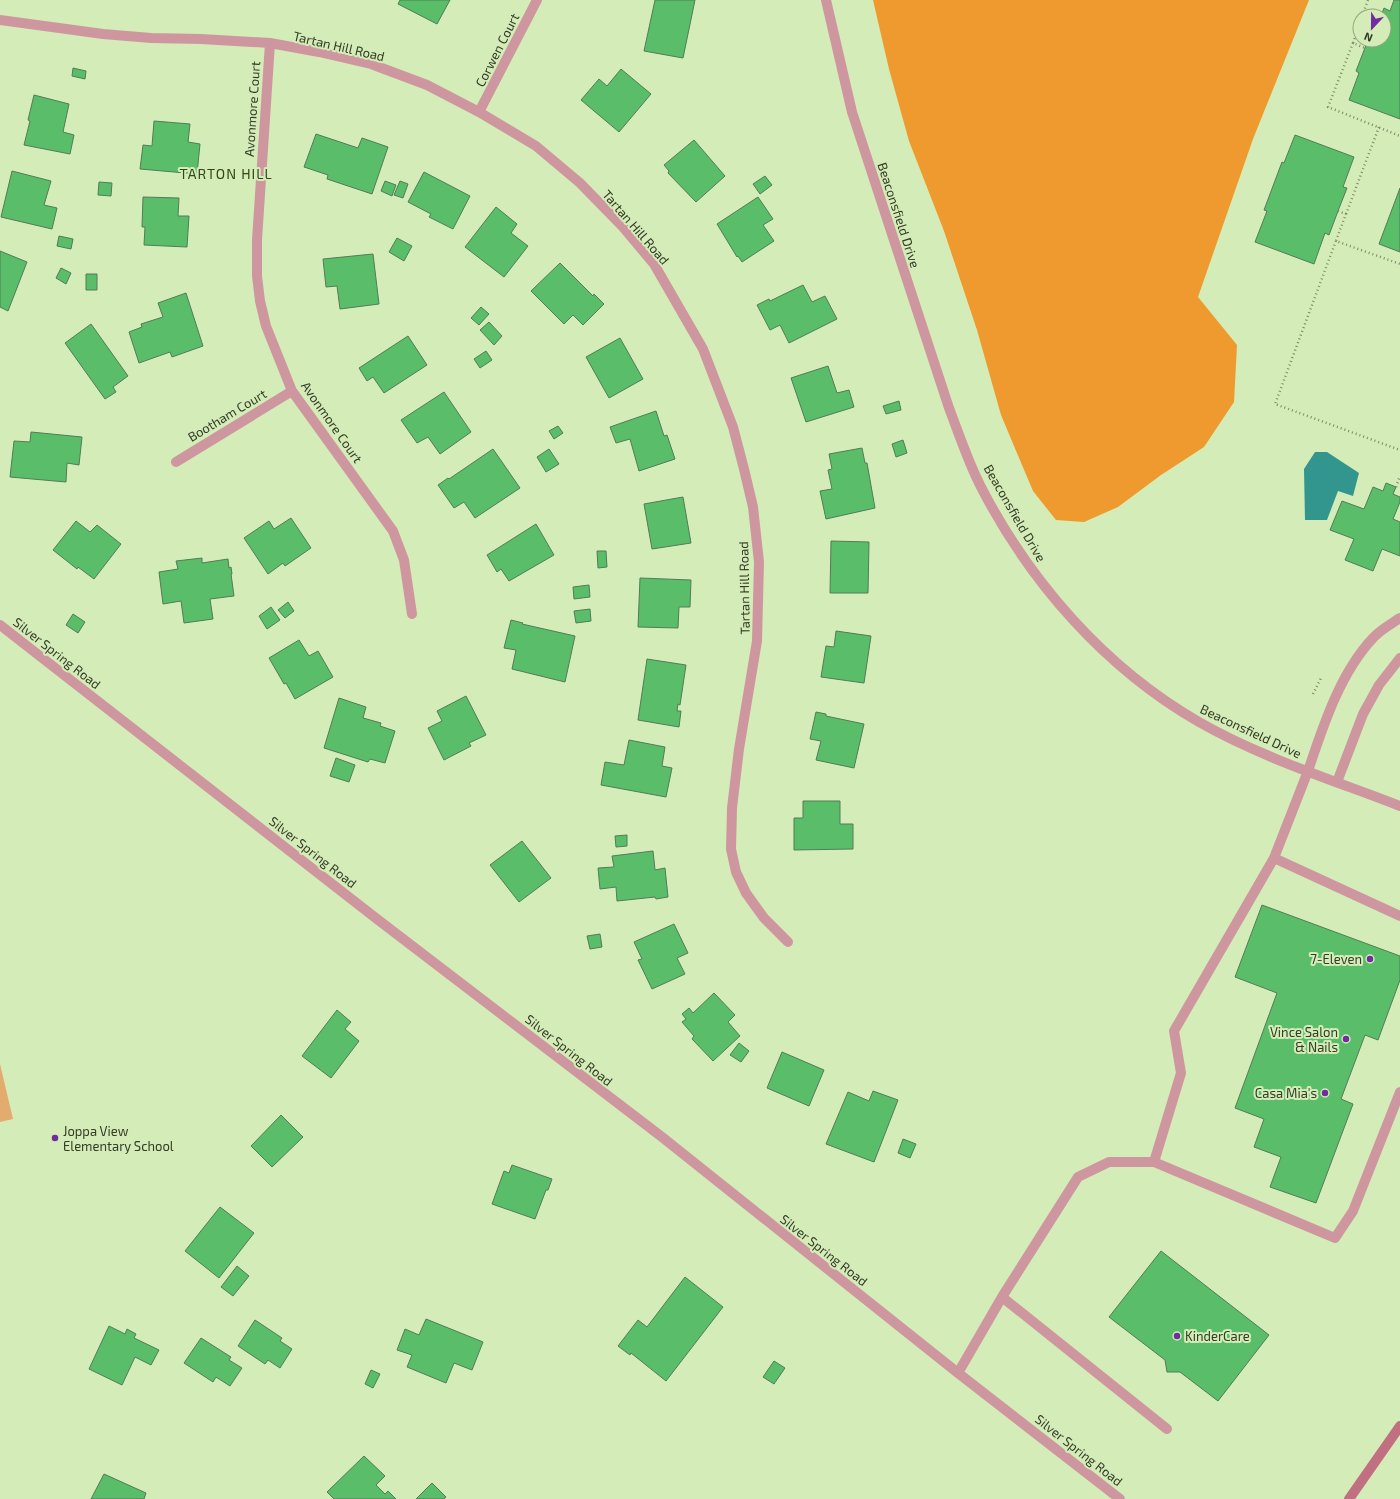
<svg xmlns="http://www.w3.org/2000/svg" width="1400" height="1499" viewBox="0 0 1400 1499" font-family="'Exo 2',sans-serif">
<rect width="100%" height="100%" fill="#d4ecb7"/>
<path fill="#e3ab6e" d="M 0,1064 L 13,1119 L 0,1122 Z"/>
<path fill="#ee9a2e" d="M 873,0 L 1309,0 L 1253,139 L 1198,297 L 1237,345 L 1234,402 L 1204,447 L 1161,475 L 1118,507 L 1084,522 L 1056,520 L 1033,491 L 1001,415 L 977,330 L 944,231 L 909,141 L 889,69 Z"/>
<path fill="#33968e" d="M 1315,452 L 1327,452 L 1359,473 L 1353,496 L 1338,491 L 1327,520 L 1305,520 L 1304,469 Z"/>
<path fill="#59bd6a" stroke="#527c57" d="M 400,0 L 450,0 L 437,24 L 398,4 Z
M 655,0 L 695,0 L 683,58 L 644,51 Z
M 1394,0 L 1400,0 L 1400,119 L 1349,100 L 1359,73 L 1356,71 L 1368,40 L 1384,40 L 1384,16 L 1381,16 L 1384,8 L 1390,11 Z
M 73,68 L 86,71 L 85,79 L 72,76 Z
M 621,69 L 651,94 L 619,132 L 581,100 L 599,79 L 607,86 Z
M 34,95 L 69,104 L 63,132 L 74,135 L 70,154 L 24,145 L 30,121 L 28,120 Z
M 154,121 L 190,124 L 188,142 L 200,144 L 197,174 L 140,169 L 143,145 L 152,146 Z
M 316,134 L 358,148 L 362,138 L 388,147 L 372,194 L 327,179 L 328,175 L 304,167 Z
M 1295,135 L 1354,157 L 1343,187 L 1347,188 L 1338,211 L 1329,235 L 1325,233 L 1314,264 L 1255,242 L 1267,211 L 1264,210 L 1282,162 L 1284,163 Z
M 694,140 L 725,176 L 696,202 L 668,173 L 669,171 L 664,165 Z
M 12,171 L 51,181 L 44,205 L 57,208 L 52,229 L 1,217 Z
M 424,172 L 470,196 L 453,229 L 429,217 L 431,214 L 408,202 Z
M 765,176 L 772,185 L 760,194 L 753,184 Z
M 385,181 L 396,185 L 392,196 L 381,191 Z
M 400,181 L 408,184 L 403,198 L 394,195 Z
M 99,182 L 112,183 L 111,196 L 98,195 Z
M 1400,188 L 1400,252 L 1379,244 Z
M 143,197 L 179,198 L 178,216 L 189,216 L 187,247 L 144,245 L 145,227 L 142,227 Z
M 758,197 L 773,219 L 763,225 L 774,241 L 742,262 L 738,256 L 737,257 L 717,224 Z
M 496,207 L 517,224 L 511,233 L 528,246 L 504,277 L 465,247 Z
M 59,236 L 73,239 L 71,249 L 57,246 Z
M 397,238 L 412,246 L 404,261 L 389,252 Z
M 0,251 L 27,262 L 8,311 L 0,307 Z
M 373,254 L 379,304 L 340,309 L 337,286 L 326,287 L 323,259 Z
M 560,263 L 593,296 L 594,294 L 604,304 L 583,325 L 573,315 L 564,324 L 531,291 Z
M 61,268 L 71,273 L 66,284 L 56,278 Z
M 86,274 L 97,274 L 97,290 L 86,290 Z
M 803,285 L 812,302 L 825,296 L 837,319 L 789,343 L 780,325 L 770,330 L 757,305 L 769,299 L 770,301 Z
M 186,293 L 203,346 L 172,357 L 170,352 L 139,363 L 129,332 L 142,327 L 141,324 L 163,317 L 158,303 Z
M 481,307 L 489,314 L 479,325 L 471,318 Z
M 489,322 L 502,336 L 494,345 L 480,330 Z
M 91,324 L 128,376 L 113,387 L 116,392 L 105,399 L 65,343 Z
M 408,336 L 427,365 L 384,393 L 373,377 L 367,381 L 359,368 Z
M 620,338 L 643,379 L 609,398 L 586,357 Z
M 486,351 L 492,360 L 480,368 L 474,359 Z
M 828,366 L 837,393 L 849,390 L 854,407 L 806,422 L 791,378 Z
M 444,392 L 471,432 L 440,454 L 428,437 L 417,443 L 401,420 Z
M 899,401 L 901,410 L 886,414 L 883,406 Z
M 656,411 L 664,436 L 667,435 L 675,459 L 639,471 L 630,439 L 616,443 L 610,427 Z
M 558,426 L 563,433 L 554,439 L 549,431 Z
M 31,432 L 82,437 L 79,465 L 67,463 L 66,482 L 10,477 L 14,441 L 30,442 Z
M 903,440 L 907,453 L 896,457 L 892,444 Z
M 862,448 L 865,463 L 867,463 L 875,508 L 826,519 L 820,491 L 832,489 L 828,470 L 832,469 L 829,454 Z
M 493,449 L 520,488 L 475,518 L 464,502 L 454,508 L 438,485 L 448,478 L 449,479 Z
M 549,449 L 559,464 L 546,472 L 537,457 Z
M 1386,483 L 1396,487 L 1393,494 L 1400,497 L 1400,502 L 1393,519 L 1400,522 L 1400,556 L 1382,549 L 1373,571 L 1345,560 L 1354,539 L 1330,530 L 1342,501 L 1364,509 L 1373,487 L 1383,491 Z
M 683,497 L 691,543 L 652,549 L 644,504 Z
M 291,518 L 311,548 L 285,566 L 283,563 L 268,574 L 244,538 L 269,521 L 274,529 Z
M 76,521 L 90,532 L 97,525 L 121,544 L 94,579 L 78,567 L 77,569 L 53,550 Z
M 536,524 L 554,555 L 509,581 L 501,569 L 497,572 L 487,555 Z
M 831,541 L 869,542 L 868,593 L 830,593 Z
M 597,551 L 606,551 L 607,567 L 598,568 Z
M 202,558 L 202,563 L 228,559 L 229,568 L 231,567 L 232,574 L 231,574 L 234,596 L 210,599 L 213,619 L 184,623 L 181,601 L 163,604 L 159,572 L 178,569 L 176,561 Z
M 640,578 L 691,580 L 690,607 L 679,607 L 678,628 L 638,627 Z
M 589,585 L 590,597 L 574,599 L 573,587 Z
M 288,602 L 294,611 L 285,618 L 278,610 Z
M 271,607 L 280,620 L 267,629 L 259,616 Z
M 590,609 L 591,621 L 576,623 L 574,611 Z
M 73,614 L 85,622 L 78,633 L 66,625 Z
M 511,620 L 523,623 L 522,624 L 575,636 L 565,682 L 512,669 L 516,650 L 504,648 Z
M 836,631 L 871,636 L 864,683 L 821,677 L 826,646 L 834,647 Z
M 299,640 L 309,656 L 318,651 L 333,677 L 295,699 L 286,683 L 284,684 L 269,658 Z
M 647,659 L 686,665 L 680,705 L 678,704 L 677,711 L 681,711 L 679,727 L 638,720 Z
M 466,696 L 486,735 L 469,743 L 471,746 L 444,760 L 428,728 L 442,721 L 437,711 Z
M 339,698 L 366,707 L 363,718 L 381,723 L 380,726 L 395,731 L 385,763 L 370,759 L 368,762 L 324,748 Z
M 816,712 L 826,714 L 826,716 L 864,724 L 854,768 L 816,760 L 821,741 L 810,739 Z
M 629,740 L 665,747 L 662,766 L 672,768 L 666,797 L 601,785 L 605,762 L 624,765 Z
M 336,758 L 355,765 L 349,782 L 330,776 Z
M 803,801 L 840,801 L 840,824 L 853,824 L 853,849 L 794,850 L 794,818 L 803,818 Z
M 627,835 L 627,846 L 616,847 L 615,836 Z
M 522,841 L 551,878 L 519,902 L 490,865 Z
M 653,851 L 655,870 L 665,868 L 668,897 L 656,899 L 655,897 L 617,901 L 616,887 L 600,889 L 598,868 L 614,867 L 612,856 Z
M 1262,905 L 1400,956 L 1400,980 L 1378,1040 L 1365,1035 L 1341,1099 L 1353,1104 L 1316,1203 L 1270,1187 L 1281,1157 L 1254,1147 L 1264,1119 L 1235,1108 L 1277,993 L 1235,977 Z
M 674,924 L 688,953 L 677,958 L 685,974 L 652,989 L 638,960 L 642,959 L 634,942 Z
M 600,934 L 602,947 L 590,949 L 587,936 Z
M 714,993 L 735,1015 L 728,1022 L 740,1036 L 713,1061 L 692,1039 L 694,1036 L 682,1022 L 686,1019 L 682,1014 L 689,1008 L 693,1013 Z
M 337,1010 L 351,1022 L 345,1029 L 359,1041 L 331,1078 L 302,1056 Z
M 739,1043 L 749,1051 L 741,1062 L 730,1055 Z
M 782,1052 L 824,1070 L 809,1106 L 767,1088 Z
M 873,1091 L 898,1100 L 874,1162 L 826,1144 L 848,1092 L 869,1101 Z
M 281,1115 L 303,1137 L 272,1167 L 251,1146 Z
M 903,1139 L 916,1144 L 910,1158 L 898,1153 Z
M 512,1165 L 552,1179 L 548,1190 L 546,1190 L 535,1219 L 492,1204 L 504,1171 L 509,1173 Z
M 220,1207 L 254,1233 L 219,1278 L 185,1251 Z
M 1161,1251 L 1269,1335 L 1218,1401 L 1180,1372 L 1167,1372 L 1165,1360 L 1109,1317 Z
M 237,1266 L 249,1276 L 233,1296 L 221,1287 Z
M 685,1277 L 723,1307 L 666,1381 L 631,1353 L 630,1355 L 618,1346 L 638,1320 L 647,1327 Z
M 426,1319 L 483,1342 L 472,1370 L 454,1363 L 446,1383 L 407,1367 L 412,1355 L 397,1350 L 405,1329 L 419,1335 Z
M 255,1320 L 282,1338 L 280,1341 L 292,1349 L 280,1368 L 268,1360 L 265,1364 L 238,1346 Z
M 109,1326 L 125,1334 L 127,1329 L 136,1334 L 134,1338 L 159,1350 L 151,1365 L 135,1357 L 122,1385 L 89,1369 Z
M 201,1338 L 231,1357 L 229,1360 L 242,1368 L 230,1386 L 216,1377 L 213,1382 L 184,1363 Z
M 774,1361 L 785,1368 L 774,1384 L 763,1377 Z
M 371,1370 L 380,1374 L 373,1388 L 365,1384 Z
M 364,1456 L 385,1476 L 376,1485 L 385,1494 L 388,1491 L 396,1499 L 334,1499 L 327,1492 Z
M 104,1474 L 146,1493 L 144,1499 L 91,1499 Z
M 432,1483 L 446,1497 L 444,1499 L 416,1499 Z"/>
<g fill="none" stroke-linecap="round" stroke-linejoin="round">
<path stroke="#7c8b68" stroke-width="2.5" stroke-dasharray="1 3" stroke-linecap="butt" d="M 1362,16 L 1368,0
M 1360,23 L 1353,43 L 1365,48
M 1353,43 L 1328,107 L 1400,136
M 1338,211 L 1346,214 L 1336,241 L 1400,264
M 1346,214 L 1379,127
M 1336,241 L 1275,404 L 1400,450
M 1396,487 L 1400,476
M 1313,694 L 1321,678"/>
<path stroke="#ce97a0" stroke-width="10" d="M 1274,858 L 1400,916
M 1154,1162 L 1181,1073 L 1174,1031 L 1274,858 L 1308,771
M 1002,1297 L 1167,1429
M 958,1373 L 1002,1297 L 1078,1177 L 1109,1162 L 1154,1162 L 1335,1238 L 1353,1211 L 1400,1092"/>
<path stroke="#ce97a0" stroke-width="10" d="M 826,0 L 852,112 L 949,408 C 959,434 968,462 981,487 C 1030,582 1105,668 1199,722 C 1262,758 1333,780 1400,806
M 0,20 L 103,34 L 151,38 L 201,39 L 270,43 L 319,52 L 371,64 L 427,85 L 479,112 L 536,146 L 580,183 L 623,227 L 654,264 L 703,349 L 733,427 L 744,469 L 753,507 L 759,562 L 757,641 L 739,749 L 732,808 L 731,849 L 736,872 L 746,893 L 764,918 L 788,942
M 270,43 L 257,240 L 257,276 L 260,301 L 266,326 L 292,391 L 393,531 L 404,560 L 412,614
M 479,112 L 537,0
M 176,462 L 292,391
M 0,625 L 377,919 L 662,1137 L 958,1373 L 1120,1499
M 1308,771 C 1323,726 1340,673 1373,638 C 1380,630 1391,624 1400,618
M 1337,782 L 1363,714 L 1379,685 L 1400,658"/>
<path stroke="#c17081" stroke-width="10" d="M 1349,1499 L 1400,1426"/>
</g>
<g fill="#712ca1" stroke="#d4ecb7" stroke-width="1.5">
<circle cx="1370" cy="959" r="4"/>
<circle cx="1346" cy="1039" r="4"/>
<circle cx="1325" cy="1093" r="4"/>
<circle cx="55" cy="1138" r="4"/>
<circle cx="1177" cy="1336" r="4"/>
</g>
<g text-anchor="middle" stroke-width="4" stroke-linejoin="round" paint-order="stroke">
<g font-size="13" fill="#323b26" stroke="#d4ecb7">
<text transform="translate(339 46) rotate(13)" y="5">Tartan Hill Road</text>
<text transform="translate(497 50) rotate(-63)" y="5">Corwen Court</text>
<text transform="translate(252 109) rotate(-86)" y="5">Avonmore Court</text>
<text transform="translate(899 215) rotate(72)" y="5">Beaconsfield Drive</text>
<text transform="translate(636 227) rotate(49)" y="5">Tartan Hill Road</text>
<text transform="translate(227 415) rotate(-31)" y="5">Bootham Court</text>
<text transform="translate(332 422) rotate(55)" y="5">Avonmore Court</text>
<text transform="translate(1015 513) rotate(60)" y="5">Beaconsfield Drive</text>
<text transform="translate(744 588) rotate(-91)" y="5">Tartan Hill Road</text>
<text transform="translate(57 653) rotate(38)" y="5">Silver Spring Road</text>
<text transform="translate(1251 731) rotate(25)" y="5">Beaconsfield Drive</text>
<text transform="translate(313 852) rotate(38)" y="5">Silver Spring Road</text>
<text transform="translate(569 1050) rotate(38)" y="5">Silver Spring Road</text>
<text transform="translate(824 1250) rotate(38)" y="5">Silver Spring Road</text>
<text transform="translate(1079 1450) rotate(38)" y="5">Silver Spring Road</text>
</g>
<g font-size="13" fill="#323b26" stroke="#d4ecb7" text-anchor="end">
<text x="1362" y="964">7-Eleven</text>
<text x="1338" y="1037">Vince Salon<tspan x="1338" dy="15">&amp; Nails</tspan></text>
<text x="1317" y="1098">Casa Mia's</text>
<text x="63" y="1136" text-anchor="start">Joppa View<tspan x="63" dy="15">Elementary School</tspan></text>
<text x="1185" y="1341" text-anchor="start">KinderCare</text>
</g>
<g font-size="14" letter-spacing="1" fill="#344617" stroke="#d4ecb7">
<text x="226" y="179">TARTON HILL</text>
</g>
</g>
<g transform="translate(1372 28) rotate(202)"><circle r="19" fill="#d4ecb7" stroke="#93a57d"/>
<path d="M0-3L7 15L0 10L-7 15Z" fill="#712ca1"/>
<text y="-6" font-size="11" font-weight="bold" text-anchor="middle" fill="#323b26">N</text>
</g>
</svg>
